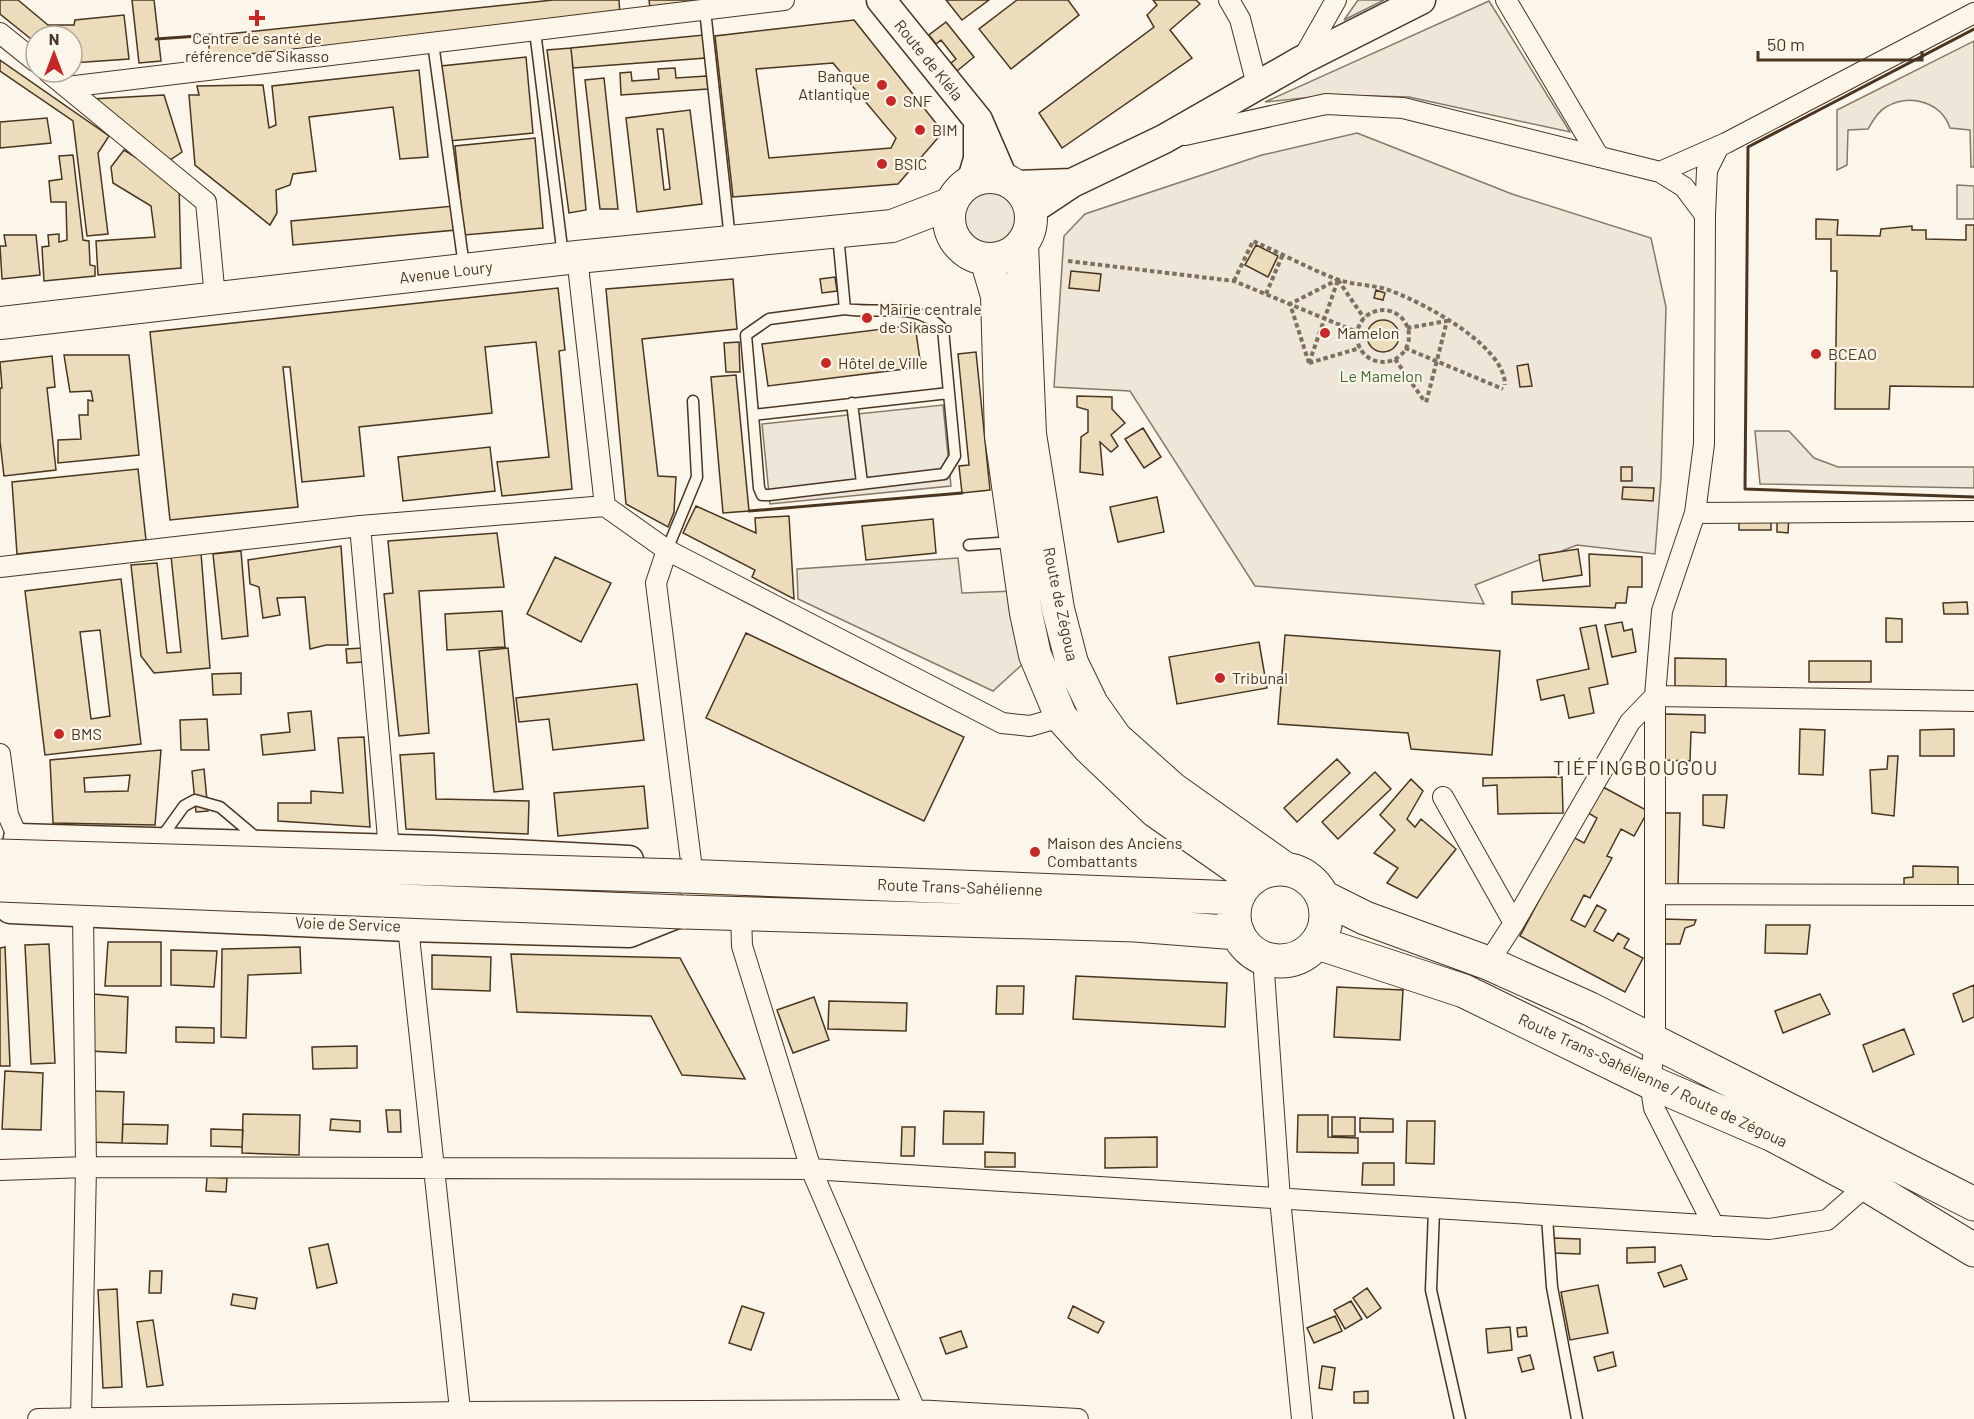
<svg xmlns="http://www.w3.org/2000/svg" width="1974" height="1419" viewBox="0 0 1974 1419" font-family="Barlow,sans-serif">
<rect width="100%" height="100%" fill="#fbf6e9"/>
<path fill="#ede6d9" stroke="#887966" stroke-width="1.5" d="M 1358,0 L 1384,0 L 1344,20 Z
M 1489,1 L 1570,132 L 1409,97 L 1334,95 L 1265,102 Z
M 1974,41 L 1974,167 L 1971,167 L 1970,130 L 1950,128 C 1941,102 1910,93 1886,107 C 1878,111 1872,122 1868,129 L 1848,130 L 1847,165 L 1837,170 L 1837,110 Z
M 1357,133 L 1512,194 L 1651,238 L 1666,307 L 1661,478 L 1655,554 L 1577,545 L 1475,585 L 1484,604 L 1255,586 L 1130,391 L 1054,387 L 1064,236 L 1085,214 L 1262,155 Z
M 1957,185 L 1974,186 L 1974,219 L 1957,219 Z
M960 218a30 30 0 1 1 60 0a30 30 0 1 1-60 0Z
M 943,405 L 951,486 L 770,504 L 762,424 Z
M 1755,431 L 1789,431 L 1814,458 L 1838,467 L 1974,467 L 1974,488 L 1760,484 Z
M 958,558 L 962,593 L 1016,591 L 1025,662 L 993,691 L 798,599 L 797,569 Z"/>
<path fill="#ecdcbc" stroke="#4a3520" stroke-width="1.5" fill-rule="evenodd" d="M 0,0 L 18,0 L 48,25 L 74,25 L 75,20 L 124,15 L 129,59 L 72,63 L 72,36 L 36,36 L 36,43 L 0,14 Z
M 132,0 L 154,0 L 161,61 L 139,63 Z
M 553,0 L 619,0 L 620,16 L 210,58 L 208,36 Z
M 649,0 L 714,0 L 650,8 Z
M 946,0 L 989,0 L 962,20 Z
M 1017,0 L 1068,0 L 1079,15 L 1011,69 L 979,29 Z
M 1153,0 L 1196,0 L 1200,4 L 1170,30 L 1192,58 L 1062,148 L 1039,113 L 1154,27 L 1147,15 L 1157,5 Z
M 854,20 L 943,132 L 898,184 L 733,197 L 715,36 ZM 833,63 L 896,138 L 891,148 L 769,158 L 756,69 Z
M 946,22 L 974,57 L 957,71 L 951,63 L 956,59 L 941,40 L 936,44 L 929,35 Z
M 704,35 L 706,58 L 573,68 L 571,48 Z
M 571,48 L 586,210 L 569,213 L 547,50 Z
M 526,57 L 533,133 L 449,141 L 441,66 Z
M 0,60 L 109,136 L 98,153 L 108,234 L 87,236 L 73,121 L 0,71 Z
M 675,68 L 676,78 L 707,76 L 708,89 L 621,95 L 620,73 L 631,72 L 632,81 L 659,79 L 658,69 Z
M 419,70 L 428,157 L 400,159 L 393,107 L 309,117 L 316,171 L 293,174 L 290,185 L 276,190 L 277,213 L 270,225 L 195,165 L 189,95 L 199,95 L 197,86 L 263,85 L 269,128 L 276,125 L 272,86 Z
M 604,78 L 618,209 L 600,209 L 585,80 Z
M 164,95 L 182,152 L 170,160 L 92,99 Z
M 690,110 L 702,204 L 637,212 L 626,118 ZM 657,129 L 663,129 L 670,189 L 664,190 Z
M 47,118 L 51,143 L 0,148 L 0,122 Z
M 535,138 L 543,228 L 464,235 L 455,146 Z
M 124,150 L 179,184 L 181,268 L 98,275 L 96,241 L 155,237 L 151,206 L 113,183 L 111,167 Z
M 73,155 L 83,240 L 89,241 L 90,265 L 95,266 L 95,276 L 44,281 L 42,247 L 49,246 L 48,235 L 59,234 L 59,242 L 67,240 L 66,202 L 51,202 L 49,181 L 62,179 L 59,156 Z
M 454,206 L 456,230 L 293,245 L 291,221 Z
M 1816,219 L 1838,220 L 1837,235 L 1880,236 L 1881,229 L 1912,226 L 1912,230 L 1926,230 L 1926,239 L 1966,240 L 1966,225 L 1974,225 L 1974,387 L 1890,386 L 1889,409 L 1835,409 L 1837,271 L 1831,271 L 1831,239 L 1816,239 Z
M 4,235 L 36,235 L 40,275 L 2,279 L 0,246 L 6,246 Z
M 1256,245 L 1278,256 L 1268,277 L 1245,265 Z
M 1071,271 L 1101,274 L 1099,291 L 1069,288 Z
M 835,277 L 837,291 L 822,293 L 820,279 Z
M 733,279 L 737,329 L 642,339 L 658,476 L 676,477 L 674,512 L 668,527 L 626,504 L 606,289 Z
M 558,288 L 565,350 L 559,351 L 572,489 L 502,496 L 497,462 L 549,457 L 536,342 L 485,347 L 492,413 L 359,427 L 364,476 L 302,482 L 290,367 L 283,367 L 298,507 L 170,520 L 150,332 Z
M 1376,290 L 1385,293 L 1383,300 L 1374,298 Z
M1367 336a16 16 0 1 1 32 0a16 16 0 1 1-32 0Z
M 915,325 L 921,367 L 768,386 L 762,344 Z
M 739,342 L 740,372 L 726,372 L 724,343 Z
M 976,352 L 990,490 L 962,493 L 959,466 L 969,465 L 958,354 Z
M 64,355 L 129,355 L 139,455 L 58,463 L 58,440 L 81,439 L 79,415 L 88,415 L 88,400 L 93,401 L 91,391 L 70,392 Z
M 52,356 L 55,387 L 47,388 L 56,470 L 4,476 L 0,441 L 0,388 L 2,388 L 0,362 Z
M 1528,364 L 1532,386 L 1520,387 L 1517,366 Z
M 736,375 L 749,511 L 723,513 L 711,377 Z
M 1077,396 L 1112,397 L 1112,409 L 1125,423 L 1111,435 L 1118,446 L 1111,452 L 1100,442 L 1103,475 L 1080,472 L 1081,437 L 1088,432 L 1088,410 L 1077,407 Z
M 1143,428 L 1161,457 L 1144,468 L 1125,439 Z
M 490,447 L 495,491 L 403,501 L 398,457 Z
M 1621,467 L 1632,467 L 1632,481 L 1621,481 Z
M 138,469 L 146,540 L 17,554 L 12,482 Z
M 1623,487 L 1654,488 L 1653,501 L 1622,499 Z
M 1157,497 L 1164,532 L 1118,542 L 1110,507 Z
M 696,506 L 756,533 L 755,518 L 789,516 L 794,599 L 752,577 L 755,570 L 683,533 Z
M 1777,514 L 1789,514 L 1788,533 L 1777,532 Z
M 1739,516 L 1771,516 L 1771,530 L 1739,530 Z
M 933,519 L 936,553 L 866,560 L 862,526 Z
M 497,533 L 504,587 L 419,591 L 429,733 L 399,736 L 384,594 L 393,593 L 388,541 Z
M 341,546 L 348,645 L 326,645 L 310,649 L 305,597 L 277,598 L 280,615 L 263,618 L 259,587 L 250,584 L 248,560 Z
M 1578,549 L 1582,575 L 1543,581 L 1539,555 Z
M 241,551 L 248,636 L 222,639 L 213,554 Z
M 201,553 L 210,668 L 154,673 L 141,656 L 131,565 L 157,563 L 167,653 L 181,652 L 171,556 Z
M 1589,554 L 1642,557 L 1642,587 L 1628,587 L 1626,603 L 1616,603 L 1615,608 L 1512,604 L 1512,592 L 1590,586 Z
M 555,557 L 611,583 L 581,642 L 527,614 Z
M 121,579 L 141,744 L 45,755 L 25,591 ZM 100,630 L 110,716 L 91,719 L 80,632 Z
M 1967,602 L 1968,614 L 1944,614 L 1943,603 Z
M 502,611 L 505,647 L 447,650 L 445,614 Z
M 1886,618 L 1902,619 L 1902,642 L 1886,642 Z
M 1622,622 L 1624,631 L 1632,629 L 1636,652 L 1612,657 L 1605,625 Z
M 1596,625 L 1608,684 L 1589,688 L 1594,713 L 1569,718 L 1564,695 L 1541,700 L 1537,680 L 1589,669 L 1580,628 Z
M 746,633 L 964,737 L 924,821 L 706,718 Z
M 1285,635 L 1500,651 L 1492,755 L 1411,749 L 1408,733 L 1278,724 Z
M 1259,642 L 1267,688 L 1177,704 L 1169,657 Z
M 363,648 L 364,662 L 347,663 L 346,649 Z
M 508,648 L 523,789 L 494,792 L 479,651 Z
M 1675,658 L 1726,659 L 1726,687 L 1675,686 Z
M 1809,661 L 1871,661 L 1871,682 L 1809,682 Z
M 241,673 L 241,694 L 213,695 L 212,674 Z
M 637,684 L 644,740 L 553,750 L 549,719 L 519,722 L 516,698 Z
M 311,711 L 315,750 L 263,755 L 261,735 L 290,732 L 288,713 Z
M 1665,714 L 1705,715 L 1705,733 L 1691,732 L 1690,761 L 1664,760 Z
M 207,719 L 209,750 L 181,750 L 180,720 Z
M 1800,729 L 1825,730 L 1823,775 L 1799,774 Z
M 1954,729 L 1954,756 L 1920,756 L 1920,730 Z
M 364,737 L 370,827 L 278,821 L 278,803 L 311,803 L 311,791 L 343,793 L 338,738 Z
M 161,750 L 155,825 L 53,823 L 50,760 ZM 130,775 L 128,791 L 85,792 L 84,778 Z
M 434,753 L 436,799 L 529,801 L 528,834 L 406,829 L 400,755 Z
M 1888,756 L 1898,756 L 1894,816 L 1872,813 L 1870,770 L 1887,769 Z
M 1337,759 L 1350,773 L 1297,822 L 1284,808 Z
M 204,769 L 208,811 L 196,812 L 192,771 Z
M 1375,772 L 1391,789 L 1338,839 L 1322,822 Z
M 1562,777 L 1563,813 L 1498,814 L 1497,785 L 1483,786 L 1483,778 Z
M 1411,779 L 1423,791 L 1407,819 L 1415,827 L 1421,819 L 1456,849 L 1417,898 L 1387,883 L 1398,868 L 1374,853 L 1395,830 L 1380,815 Z
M 644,786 L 648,828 L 558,836 L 554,793 Z
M 1603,787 L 1648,811 L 1634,836 L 1621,829 L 1607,856 L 1612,858 L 1590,898 L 1584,895 L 1571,920 L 1585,927 L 1597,905 L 1606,910 L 1594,931 L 1613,941 L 1618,933 L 1629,939 L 1624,948 L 1643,958 L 1625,992 L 1520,936 L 1573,837 L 1584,843 L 1597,818 L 1588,813 Z
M 1703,795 L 1727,795 L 1724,828 L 1703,825 Z
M 1662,813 L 1680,813 L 1678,887 L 1664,885 Z
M 1913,866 L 1958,867 L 1958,889 L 1904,889 L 1904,878 L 1913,877 Z
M 1664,919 L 1696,920 L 1694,925 L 1685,928 L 1680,944 L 1664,944 Z
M 1766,925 L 1810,925 L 1807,954 L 1765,953 Z
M 108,942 L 161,942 L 161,986 L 105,986 Z
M 49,944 L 55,1063 L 31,1064 L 25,945 Z
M 5,947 L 10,1066 L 0,1066 L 0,948 Z
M 300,947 L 301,973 L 248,975 L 246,1038 L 221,1037 L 222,949 Z
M 171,950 L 217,951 L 214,987 L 171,985 Z
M 511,954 L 680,958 L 745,1079 L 682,1075 L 651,1016 L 517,1012 Z
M 432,955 L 491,957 L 490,991 L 432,989 Z
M 1076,976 L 1227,983 L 1225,1027 L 1073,1019 Z
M 1974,985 L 1974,1017 L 1963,1022 L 1953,994 Z
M 997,986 L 1024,986 L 1023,1014 L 996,1014 Z
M 1337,987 L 1403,990 L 1400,1040 L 1334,1037 Z
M 93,994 L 128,997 L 126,1053 L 90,1051 Z
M 1820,994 L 1830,1014 L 1783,1033 L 1775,1011 Z
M 814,997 L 829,1040 L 793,1053 L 777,1010 Z
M 829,1001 L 907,1003 L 906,1031 L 828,1029 Z
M 176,1027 L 214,1028 L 214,1043 L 176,1042 Z
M 1904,1029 L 1914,1054 L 1873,1072 L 1863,1045 Z
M 357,1046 L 357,1068 L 313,1069 L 312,1047 Z
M 5,1071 L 43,1073 L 41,1130 L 2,1129 Z
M 89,1091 L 124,1092 L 122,1143 L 87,1142 Z
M 386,1110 L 400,1110 L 401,1132 L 388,1132 Z
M 944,1111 L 984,1112 L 983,1144 L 943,1144 Z
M 243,1114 L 300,1115 L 299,1155 L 242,1153 Z
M 1298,1115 L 1328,1115 L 1328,1137 L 1358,1138 L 1358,1153 L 1297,1152 Z
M 1332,1117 L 1355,1117 L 1355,1136 L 1332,1136 Z
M 1360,1118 L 1393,1119 L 1393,1132 L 1360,1132 Z
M 331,1119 L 360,1121 L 360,1132 L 330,1130 Z
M 1407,1121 L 1435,1121 L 1434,1164 L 1406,1163 Z
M 123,1124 L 168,1125 L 167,1144 L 122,1143 Z
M 902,1127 L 915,1127 L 914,1156 L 901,1156 Z
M 211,1129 L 243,1130 L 242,1147 L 211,1146 Z
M 1157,1137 L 1157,1167 L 1105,1168 L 1105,1138 Z
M 985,1152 L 1015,1153 L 1015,1167 L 985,1167 Z
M 1363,1163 L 1394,1163 L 1394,1185 L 1362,1185 Z
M 207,1177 L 227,1178 L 226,1192 L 206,1191 Z
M 1554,1238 L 1580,1239 L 1580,1254 L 1553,1253 Z
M 328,1244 L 337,1283 L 317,1288 L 309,1248 Z
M 1655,1247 L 1655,1262 L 1627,1263 L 1627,1248 Z
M 1681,1265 L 1687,1279 L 1664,1287 L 1658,1273 Z
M 150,1271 L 162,1271 L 161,1293 L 149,1293 Z
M 1598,1285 L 1608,1333 L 1570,1340 L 1561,1292 Z
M 1367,1288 L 1381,1308 L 1367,1318 L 1353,1298 Z
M 117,1289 L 122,1387 L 103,1388 L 98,1290 Z
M 233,1294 L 257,1298 L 255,1309 L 231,1305 Z
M 1351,1301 L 1362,1319 L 1345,1329 L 1334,1310 Z
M 742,1306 L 764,1313 L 751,1350 L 729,1343 Z
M 1073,1306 L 1104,1322 L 1098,1333 L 1068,1318 Z
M 1335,1316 L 1342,1331 L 1314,1343 L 1307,1328 Z
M 153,1320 L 163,1385 L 147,1387 L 137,1322 Z
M 1510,1327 L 1512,1350 L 1488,1353 L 1486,1329 Z
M 1526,1327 L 1527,1336 L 1518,1337 L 1517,1328 Z
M 961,1331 L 967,1347 L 946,1354 L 940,1338 Z
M 1613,1352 L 1616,1366 L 1598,1371 L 1594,1357 Z
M 1530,1355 L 1534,1369 L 1522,1372 L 1518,1358 Z
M 1322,1366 L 1335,1368 L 1332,1390 L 1319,1388 Z
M 1368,1391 L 1368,1403 L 1354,1403 L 1354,1392 Z"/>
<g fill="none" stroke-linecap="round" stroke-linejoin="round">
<g stroke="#4a3520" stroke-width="13">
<path id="lane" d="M 705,10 L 730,239
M 535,31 L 563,256
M 433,43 L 464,266
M 838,235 L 845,309
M 845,309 C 882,315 913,300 943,329 L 949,393 L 753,415 L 746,335 L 769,319 Z
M 852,403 L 862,483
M 753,415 L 759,488 L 762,495 L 769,495 L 944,474 L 955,456 L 949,393
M 969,545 L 1013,542
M 667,550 L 697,477 L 693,401
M 161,838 L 184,806 L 195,800 L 220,807 L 258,839
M 1434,1210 L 1431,1290 L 1460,1419
M 1547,1217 L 1552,1287 L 1577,1419"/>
</g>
<g stroke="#4a3520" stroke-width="22">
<path id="street" d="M 1229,0 L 1240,19 L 1257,85
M 1506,0 L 1599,157
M 0,33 L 36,62
M 1302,60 L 1336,0
M 48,72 L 206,202 L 215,298
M 67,87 L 784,0
M 1185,135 L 1326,104 L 1403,108 L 1660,172 L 1684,187 L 1705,215 L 1704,444 L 1695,513 L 1662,611 L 1655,696 L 1655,1041 L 1650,1082 L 1654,1108 L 1714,1226
M 1660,172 L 1726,143 L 1974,13
M 1705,215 L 1707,170 L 1719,146
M 577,257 L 605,506
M 1695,513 L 1974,511
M 360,526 L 389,849
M 667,550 L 656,583 L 693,877
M 0,567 L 360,526 L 605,506 L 667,550 L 1002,723 L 1030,726 L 1061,717
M 0,754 L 8,815 L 18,838
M 1443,797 L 1514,923
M 1655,894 L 1974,895
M 741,913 L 742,946 L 811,1169 L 919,1419
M 408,927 L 461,1419
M 1263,958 L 1280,1199 L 1302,1419
M 1488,963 L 1514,923 L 1630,722 L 1655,696 L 1974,701
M 0,1170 L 86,1167 L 811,1169 L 1769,1229 L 1827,1220 L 1867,1185
M 38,1419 L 461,1412 L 915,1410 L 1078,1419
M 81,1419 L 86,1167 L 83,913"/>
</g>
<g stroke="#4a3520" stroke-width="31">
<path id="secondary" d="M 881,0 L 978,120 L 1004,180
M 971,182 L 978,159 L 978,128
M 1014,185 L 1072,183
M 1030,211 L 1072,183 L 1164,139 L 1302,60 L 1421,0
M 18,838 L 433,850 L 629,860
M 10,909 L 408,927 L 629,933 L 679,913"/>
</g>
<g stroke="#4a3520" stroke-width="34">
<path id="primary" d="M949 218a41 41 0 1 1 82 0a41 41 0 1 1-82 0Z
M 1022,244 L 1030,434 L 1058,609 L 1072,663 L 1092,704 L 1116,738 L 1172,788 L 1286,869
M 986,259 L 997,296 L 1001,436 L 1026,613 L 1035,655 L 1061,717 L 1089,748 L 1155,811 L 1252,879
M 0,323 L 577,257 L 892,226 L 952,203"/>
</g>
<g stroke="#4a3520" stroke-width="35">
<path id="highway" d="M1234 915a46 46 0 1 1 92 0a46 46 0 1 1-92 0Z
M 682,876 L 1237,898
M 1323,897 L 1365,918 L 1488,963 L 1590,1009 L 1974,1204
M 683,912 L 1135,925 L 1238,933
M 1318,943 L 1464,991 L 1650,1082 L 1773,1135 L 1867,1185 L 1974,1250"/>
</g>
<path stroke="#7f6f5c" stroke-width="4" stroke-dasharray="4.5 3" stroke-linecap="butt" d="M 1068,261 L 1234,281 L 1357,332
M 1338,280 L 1364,318
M 1234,281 L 1253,241 C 1280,253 1308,268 1336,279 C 1355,286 1376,284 1394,292 C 1427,305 1505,346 1505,385
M 1266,294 L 1283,254
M1357 336a26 26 0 1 1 52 0a26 26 0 1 1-52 0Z
M 1407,328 L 1447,321 L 1426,403
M 1405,348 L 1503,389
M 1395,359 L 1425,402
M 1309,363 L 1290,304 L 1337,280
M 1309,363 L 1338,280
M 1309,363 L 1360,348"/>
<use href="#lane" stroke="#fbf6e9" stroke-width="10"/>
<use href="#street" stroke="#fbf6e9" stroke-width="20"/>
<use href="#secondary" stroke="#fbf6e9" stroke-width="28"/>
<use href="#primary" stroke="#fbf6e9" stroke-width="32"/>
<use href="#highway" stroke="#fbf6e9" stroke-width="33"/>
<g stroke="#4a3520" stroke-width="35" stroke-linecap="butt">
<path id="highway-bridge" d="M 0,856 L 682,876
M 0,885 L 683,912"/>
</g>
<use href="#highway-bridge" stroke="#fbf6e9" stroke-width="33"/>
<path stroke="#4a3520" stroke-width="3" d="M 1974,29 L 1748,147 L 1745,489 L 1974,497
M 156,39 L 212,35
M 749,511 L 962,493"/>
</g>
<g fill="#c62828" stroke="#fbf6e9" stroke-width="2">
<path d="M254 9h6v6h6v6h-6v6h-6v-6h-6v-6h6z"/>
<circle cx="882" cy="85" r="6"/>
<circle cx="891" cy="101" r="6"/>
<circle cx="920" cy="130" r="6"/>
<circle cx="882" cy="164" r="6"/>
<circle cx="867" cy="318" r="6"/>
<circle cx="1325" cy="333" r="6"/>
<circle cx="1816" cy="354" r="6"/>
<circle cx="826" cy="363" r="6"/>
<circle cx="1220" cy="678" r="6"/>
<circle cx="59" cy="734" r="6"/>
<circle cx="1035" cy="852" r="6"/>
</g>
<g text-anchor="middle" stroke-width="4.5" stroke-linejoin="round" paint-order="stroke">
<g font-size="16" fill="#4a3520" stroke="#fbf6e9" text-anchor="start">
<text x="257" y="44" text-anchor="middle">Centre de santé de<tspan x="257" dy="18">référence de Sikasso</tspan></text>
<text x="870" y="82" text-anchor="end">Banque<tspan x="870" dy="18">Atlantique</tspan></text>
<text x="903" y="107">SNF</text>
<text x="932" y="136">BIM</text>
<text x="894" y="170">BSIC</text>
<text x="879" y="315">Mairie centrale<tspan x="879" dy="18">de Sikasso</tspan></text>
<text x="1337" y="339">Mamelon</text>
<text x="1828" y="360">BCEAO</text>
<text x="838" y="369">Hôtel de Ville</text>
<text x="1232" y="684">Tribunal</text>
<text x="71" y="740">BMS</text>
<text x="1047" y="849">Maison des Anciens<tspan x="1047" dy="18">Combattants</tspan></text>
</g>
<g font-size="16" fill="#4a3520" stroke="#fbf6e9">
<text transform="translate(929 60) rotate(51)" y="6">Route de Kléla</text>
<text transform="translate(446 272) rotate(-7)" y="6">Avenue Loury</text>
<text transform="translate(1061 604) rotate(78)" y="6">Route de Zégoua</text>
<text transform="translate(960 887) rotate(2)" y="6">Route Trans-Sahélienne</text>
<text transform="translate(348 924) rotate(2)" y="6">Voie de Service</text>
<text transform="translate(1653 1080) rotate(25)" y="6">Route Trans-Sahélienne / Route de Zégoua</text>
</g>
<g font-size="16" fill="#436837" stroke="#fbf6e9">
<text x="1381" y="382">Le Mamelon</text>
</g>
<g font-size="20" letter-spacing="1.5" fill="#4a3520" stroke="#fbf6e9">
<text x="1636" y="775">TIÉFINGBOUGOU</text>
</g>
</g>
<g transform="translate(54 54)"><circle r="28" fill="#fbf6e9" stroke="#b4a999" stroke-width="1.5"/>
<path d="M0-4.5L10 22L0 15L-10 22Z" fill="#c62828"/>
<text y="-9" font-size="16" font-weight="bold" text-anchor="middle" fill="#4a3520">N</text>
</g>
<path d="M1758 51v9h164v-9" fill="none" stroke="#4a3520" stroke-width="3"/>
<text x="1767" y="51" font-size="18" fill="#4a3520" stroke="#fbf6e9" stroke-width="4.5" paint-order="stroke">50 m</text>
</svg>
